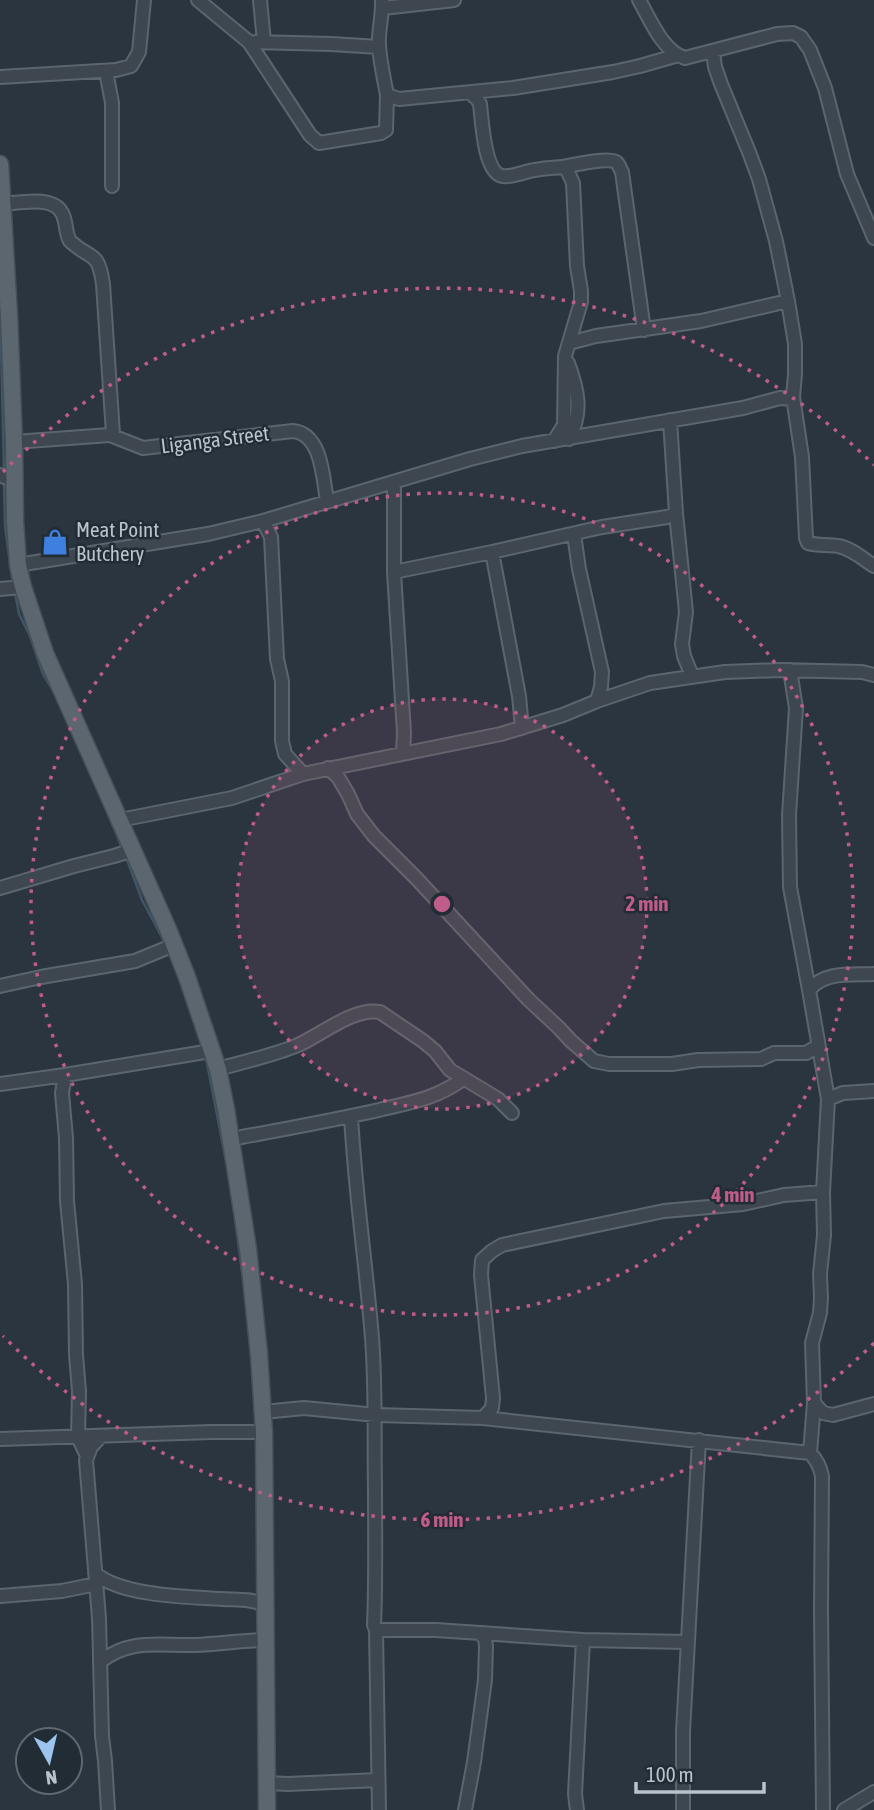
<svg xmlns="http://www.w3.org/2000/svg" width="874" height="1810" viewBox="0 0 874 1810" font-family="'Asap Condensed',sans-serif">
<rect width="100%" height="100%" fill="#2a353f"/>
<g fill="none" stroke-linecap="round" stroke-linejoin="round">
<path stroke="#415566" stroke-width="2.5" d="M 0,305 L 4,472
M 4,482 L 5,526 L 10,563
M 11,569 L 13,584
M 15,593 L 19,614 L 30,636 L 43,674 L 55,694
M 102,799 L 122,848
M 126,857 L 142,900 L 165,943
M 206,1058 L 226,1161
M 232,1195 L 245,1295 L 253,1376"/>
<g stroke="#5b656d" stroke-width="16">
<path id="minor" d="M 198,0 L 249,42 L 310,135 L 319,143 L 381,133 L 386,130 L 387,95
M 260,0 L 264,42
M 382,0 C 383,15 378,30 379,45 C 380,62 384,79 387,95 L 399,99 L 513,88 L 613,72 L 640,66 L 675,56
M 639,0 C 650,19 663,52 685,58 L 777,34 L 793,33 L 801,37 L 810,50 L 825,88 L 847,174 L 874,238
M 383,8 L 454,0
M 249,42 L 331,44 L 379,47
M 713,52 L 715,67 L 721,84 L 749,152 L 759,179 L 776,241 L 788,301 L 795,344 L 795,374 L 793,397 L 802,457 L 806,538 L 808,543 C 818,546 828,544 838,546 C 851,548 863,559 874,566
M 106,71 L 112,103 L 112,186
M 0,77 L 116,70 L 131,66 L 139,52 L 144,0
M 470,93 L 477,99 L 480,104 C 482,121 484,172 502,176 C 512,178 525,171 535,170 C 544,168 554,168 563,167 L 567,170 L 573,183 L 577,266 L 581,291 L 581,302 L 565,356 L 564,425 L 554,441
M 563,167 C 574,165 607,157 616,162 C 619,164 620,169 622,172 L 644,330
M 2,204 C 19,203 53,195 62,213 C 67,222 65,233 70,241 C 91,261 98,249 103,284 L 113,434
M 569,343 L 596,336 L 701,321 L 788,301
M 568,363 C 578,390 583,412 569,439
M 670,420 L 676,513 L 686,612 L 682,644 L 684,656 L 692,676
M 14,442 L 110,435 L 143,448 L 293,431 C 322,434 323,478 327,501
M 0,475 L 14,481
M 394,482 L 394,572 L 404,733 L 403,753
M 263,521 L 271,537 L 277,659 L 282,681 L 282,741 L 285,754 L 303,774
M 574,534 L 579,569 L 602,672 L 601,687 L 597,701
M 492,552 L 519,696 L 522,728
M 18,565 L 208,534 L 263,521 L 470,459 L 522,446 L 743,408 L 780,398 L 793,399
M 394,572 L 492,552 L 602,527 L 667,517 L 676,513
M 0,589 L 23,587
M 790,670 L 796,708 L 789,815 L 790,887 L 809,990
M 328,768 L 338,777 L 348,794 L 357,814 L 374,836 L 417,879 L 528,999 L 559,1028 L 571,1041 L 594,1061 L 609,1064 L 672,1064 L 698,1060 L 761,1059 L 774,1053 L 806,1053 L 818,1046
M 120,820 L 232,798 L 303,774 L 501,734 L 563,715 L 597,701 L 650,683 L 725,672 L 781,670 L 862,672 L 874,675
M 0,888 L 74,866 L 114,856 L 133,850
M 874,974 C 850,975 825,971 809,990 L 828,1099 L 823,1192 L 824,1235 L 820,1274 L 821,1298 L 820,1313 L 812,1343 L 814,1403 L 823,1413 L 833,1415 L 874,1404
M 0,986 L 41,977 L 135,961 L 174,945
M 218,1069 C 243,1062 275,1055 298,1045 C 321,1035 354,1007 380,1012 L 423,1041 L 435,1051 L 450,1070 L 498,1099 L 512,1113
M 65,1075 L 62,1093 L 66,1138 L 67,1201 L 75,1284 L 76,1355 L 79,1391 L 78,1437 L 87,1456
M 0,1084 L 65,1075 L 205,1052 L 213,1052
M 828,1099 L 843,1093 L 874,1091
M 351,1116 C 355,1191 366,1264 372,1338 C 376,1388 374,1437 375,1487 C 375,1533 376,1579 374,1625 L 376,1630 L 379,1810
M 231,1139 C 280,1130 330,1121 379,1110 C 412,1102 435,1099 463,1079
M 263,1412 L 304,1408 L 376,1415 L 483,1418 L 492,1408 L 493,1398 L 481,1275 L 482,1260 L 492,1251 L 502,1245 L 664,1211 L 743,1204 L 784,1195 L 823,1192
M 483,1418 L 810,1453 C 817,1460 820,1466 822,1476 L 821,1610 L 823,1810
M 101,1436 L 91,1447 L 86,1460 L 99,1618 L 102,1736 L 105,1761 L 108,1810
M 0,1439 L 212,1432 L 264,1432
M 810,1453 L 814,1403
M 95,1573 C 120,1596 189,1597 222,1599 C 236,1600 253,1598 265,1606
M 0,1596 L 62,1591 L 96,1584
M 376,1630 L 436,1630 L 583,1640 L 687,1642
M 100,1662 C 130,1638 159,1646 195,1645 C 217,1644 239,1641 261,1640 L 267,1644
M 266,1783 L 288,1784 L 378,1780
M 465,1810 L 474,1762 L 485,1680 L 486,1646 L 485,1638 L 479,1633
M 577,1810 L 575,1794 L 583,1640
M 683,1810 L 683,1732 L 699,1440
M 844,1810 L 874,1792"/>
</g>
<g stroke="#475059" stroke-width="19">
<path id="major" d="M 0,164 L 9,316 L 14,442 L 15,521 L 18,565 L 23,587 L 45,653 L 168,929 L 187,977 L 218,1069 L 226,1109 L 248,1249 L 259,1354 L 264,1432 L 267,1810"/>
</g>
<use href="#minor" stroke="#3e474f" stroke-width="12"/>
<use href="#major" stroke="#5c666f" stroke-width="16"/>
</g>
<circle cx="442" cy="904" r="205" fill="#bf5c87" fill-opacity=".12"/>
<g fill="none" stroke="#bf5c87" stroke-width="3.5" stroke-dasharray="3.5 7">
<circle cx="442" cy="904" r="205"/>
<circle cx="442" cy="904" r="411"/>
<path d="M874 1343A616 616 0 0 1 3 1336M3 472A616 616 0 0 1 874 465"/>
</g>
<defs>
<g id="shop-bare" transform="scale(2.1)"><path d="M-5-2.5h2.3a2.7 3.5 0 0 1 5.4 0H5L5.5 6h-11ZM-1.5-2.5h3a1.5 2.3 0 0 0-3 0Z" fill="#3f7fe0" stroke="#222c35" stroke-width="2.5" paint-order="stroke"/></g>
</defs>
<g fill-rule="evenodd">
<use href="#shop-bare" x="55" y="542"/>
</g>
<g text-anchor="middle" stroke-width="5" stroke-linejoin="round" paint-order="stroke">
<g font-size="21" fill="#bac2ca" stroke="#222c35">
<text transform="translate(215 440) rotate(-7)" y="7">Liganga Street</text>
</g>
<g font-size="21" fill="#bac2ca" stroke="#222c35" text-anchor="start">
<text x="76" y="537">Meat Point<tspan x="76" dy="24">Butchery</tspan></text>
</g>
</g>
<circle cx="442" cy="904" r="10" fill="#bf5c87" stroke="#222c35" stroke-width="3.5"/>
<g font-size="21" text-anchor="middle" font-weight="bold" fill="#bf5c87" stroke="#222c35" stroke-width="5" stroke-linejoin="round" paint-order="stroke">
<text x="647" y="911">2 min</text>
<text x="733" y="1202">4 min</text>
<text x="442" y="1527">6 min</text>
</g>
<g transform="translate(49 1761) rotate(172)"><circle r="33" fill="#222c35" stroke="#5f6871" stroke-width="2"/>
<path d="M0-5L12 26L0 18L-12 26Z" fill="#9cc4ed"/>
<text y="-10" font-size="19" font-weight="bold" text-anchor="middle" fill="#bac2ca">N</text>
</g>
<path d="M636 1782v10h128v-10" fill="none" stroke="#bac2ca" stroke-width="3.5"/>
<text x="646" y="1782" font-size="21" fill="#bac2ca" stroke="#222c35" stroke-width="5" paint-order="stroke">100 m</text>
</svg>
